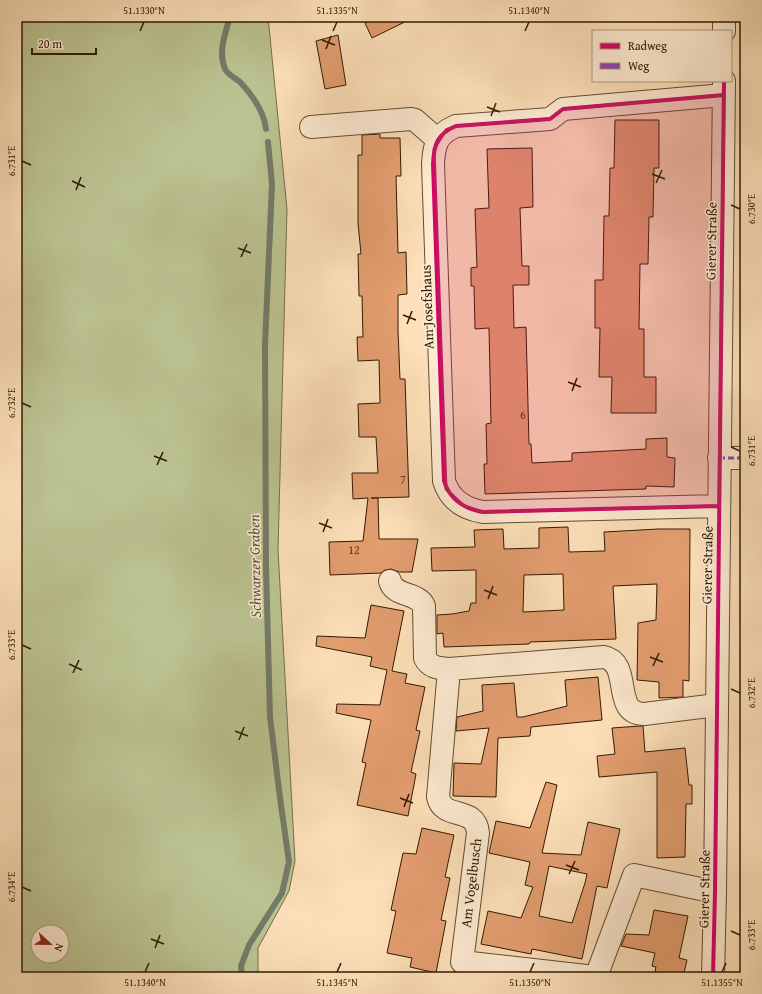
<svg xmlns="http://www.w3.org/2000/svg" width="762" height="994" viewBox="0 0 762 994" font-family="'Gentium Book Plus',serif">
<rect width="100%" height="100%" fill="#fde0b9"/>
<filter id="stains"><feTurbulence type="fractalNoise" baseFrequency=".005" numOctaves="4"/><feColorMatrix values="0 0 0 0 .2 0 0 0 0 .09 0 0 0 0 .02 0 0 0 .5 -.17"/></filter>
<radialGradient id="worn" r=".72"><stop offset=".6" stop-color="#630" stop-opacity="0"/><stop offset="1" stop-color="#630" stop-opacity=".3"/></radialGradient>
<path fill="#bcc392" stroke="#766e4a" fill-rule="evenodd" d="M 17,17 L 268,17 L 287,209 L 278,550 L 295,861 L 289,891 L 258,948 L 258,977 L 17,977 ZM 38,932 L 62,932 L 62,956 L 38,956 Z"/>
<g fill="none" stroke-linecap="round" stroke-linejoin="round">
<path stroke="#737c68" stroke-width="6" d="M 230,17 C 225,34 218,52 225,69 C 228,75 237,79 241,83 C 253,96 264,112 266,129
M 242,977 L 241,966 L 249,945 L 282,893 L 289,862 L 280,798 L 270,717 L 266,567 L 265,345 L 272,184 L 268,142"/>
</g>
<path fill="#e49e70" stroke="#301a03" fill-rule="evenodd" d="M 379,17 L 415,17 L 372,38 L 365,23 Z
M 338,35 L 346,85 L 325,89 L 316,41 Z
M 615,120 L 659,120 L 659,168 L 654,168 L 653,217 L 649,217 L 648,264 L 640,264 L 639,329 L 644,329 L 644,377 L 656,377 L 656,413 L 611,413 L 612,377 L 599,377 L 600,328 L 595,328 L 595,280 L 603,280 L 604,216 L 609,216 L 610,168 L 614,168 Z
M 380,134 L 380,138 L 400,138 L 401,176 L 396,176 L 398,253 L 406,252 L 407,294 L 398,295 L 398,331 L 400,379 L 405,379 L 409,497 L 371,498 L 378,498 L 379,539 L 418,539 L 412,572 L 399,572 L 391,569 L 385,570 L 381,573 L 330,575 L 329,542 L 363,541 L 368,498 L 353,499 L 352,473 L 378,473 L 376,437 L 359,437 L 358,404 L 380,403 L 379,360 L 358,361 L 357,337 L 363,337 L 362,296 L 359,296 L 358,254 L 361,254 L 358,223 L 358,155 L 362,155 L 362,135 Z
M 532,148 L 533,207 L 520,208 L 522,266 L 529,266 L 529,285 L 513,285 L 514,328 L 526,327 L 529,444 L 531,444 L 532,463 L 572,461 L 572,453 L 646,449 L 646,439 L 667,438 L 667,457 L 675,458 L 674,487 L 646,486 L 646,489 L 485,494 L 484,464 L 487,464 L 486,424 L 491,423 L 489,328 L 475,329 L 474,286 L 471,286 L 471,268 L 477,267 L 475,209 L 489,208 L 487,149 Z
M 568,527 L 569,552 L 605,551 L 604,532 L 658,529 L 690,529 L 689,681 L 683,680 L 683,697 L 659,698 L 659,682 L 637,680 L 638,623 L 656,620 L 657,584 L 613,586 L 616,639 L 530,642 L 529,644 L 444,647 L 443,633 L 437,634 L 437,615 L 452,614 L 469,611 L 471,603 L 476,603 L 476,570 L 432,571 L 431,548 L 475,547 L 474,530 L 503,529 L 504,549 L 539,548 L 539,528 ZM 563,574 L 564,610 L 523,612 L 524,575 Z
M 371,605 L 404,611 L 392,671 L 407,674 L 405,683 L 425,687 L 416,730 L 420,731 L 411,772 L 416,774 L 408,816 L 357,805 L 366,763 L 362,762 L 371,720 L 336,713 L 337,704 L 380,705 L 387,670 L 370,666 L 372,657 L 316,646 L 317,636 L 365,638 Z
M 598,677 L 602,720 L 531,727 L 530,736 L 498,738 L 496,797 L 453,796 L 454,763 L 481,764 L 489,728 L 456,731 L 457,717 L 483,711 L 482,685 L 514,683 L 517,717 L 523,717 L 567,706 L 565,680 Z
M 640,726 L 643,726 L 645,752 L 685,748 L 689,785 L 692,785 L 692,804 L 686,804 L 685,857 L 657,858 L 657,772 L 599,777 L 597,756 L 615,754 L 612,728 Z
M 546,782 L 557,785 L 542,853 L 581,855 L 588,822 L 620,829 L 607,888 L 597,886 L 582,959 L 532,949 L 531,954 L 481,944 L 488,911 L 521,918 L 533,887 L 525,885 L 530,862 L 489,853 L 496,821 L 530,828 ZM 549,866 L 587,874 L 585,883 L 572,923 L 539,916 Z
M 422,828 L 454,835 L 445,877 L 450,878 L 441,920 L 446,921 L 436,973 L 410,967 L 412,958 L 387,953 L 396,911 L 391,910 L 403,853 L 416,854 Z
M 654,910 L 688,916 L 679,958 L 687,960 L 683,977 L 654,977 L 656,967 L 652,966 L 655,953 L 621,946 L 626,934 L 649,935 Z"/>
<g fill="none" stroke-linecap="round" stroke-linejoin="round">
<g stroke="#634c30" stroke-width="24">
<path id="minor" d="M 724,17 L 724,31
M 311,127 L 411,119 L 415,120 L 438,140
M 719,458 L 745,458
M 719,506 L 483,512 C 465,509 450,500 444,481 L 433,164 C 434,144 437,134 456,126 L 550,119 L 563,109 L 724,95
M 390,581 C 394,597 418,592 424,606 L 425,658 C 430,668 439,668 449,669
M 595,977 L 462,962 L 478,833 C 476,805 443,821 438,797 L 449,669 L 604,657 C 633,663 611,714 644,714 L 717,705
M 596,977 L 634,875 L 715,892
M 713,977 L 715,892 L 724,81"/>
</g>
<use href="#minor" stroke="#feebd2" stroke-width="22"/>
<path stroke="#8e44ad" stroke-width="3" stroke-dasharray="6 3" stroke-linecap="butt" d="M 719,458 L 745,458"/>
<g stroke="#feebd2" stroke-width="6">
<path id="cycleway" d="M 719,506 L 483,512 C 465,509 450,500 444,481 L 433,164 C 434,144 437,134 456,126 L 550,119 L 563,109 L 724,95
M 713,977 L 715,892 L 724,81"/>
</g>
<use href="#cycleway" stroke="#d6006c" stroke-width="4"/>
</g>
<path fill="#c2185b" fill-opacity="0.2" stroke="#c2185b" stroke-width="3" stroke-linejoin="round" d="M 724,95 L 719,506 L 483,512 L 464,506 L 446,489 L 434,149 L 446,130 L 456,126 L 550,119 L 563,109 Z"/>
<path fill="none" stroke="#301a03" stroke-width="1.5" d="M 140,31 L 144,22M 333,31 L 337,22M 525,31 L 529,22M 322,40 L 335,45M 326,49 L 331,36M 487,107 L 500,112M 491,116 L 496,103M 22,161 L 31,165M 652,174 L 665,179M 72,181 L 85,187M 656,183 L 662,170M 76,190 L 81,177M 731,205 L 740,209M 238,248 L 251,253M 241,257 L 247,244M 403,315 L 416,320M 407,324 L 412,311M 568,382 L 581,387M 572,391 L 577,378M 22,403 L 31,407M 731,447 L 740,451M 154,456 L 167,461M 157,465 L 163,452M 319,523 L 332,528M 323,532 L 328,519M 484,590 L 497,595M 488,599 L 493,586M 22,645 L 31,649M 650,657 L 663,662M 69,664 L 82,670M 653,666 L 659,653M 73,673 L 79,660M 731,689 L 740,693M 235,731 L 248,736M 239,740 L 244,727M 400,798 L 413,803M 404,807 L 409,794M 566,865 L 579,870M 569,874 L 575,861M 22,887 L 31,891M 731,931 L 740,935M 151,939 L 164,944M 155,948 L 160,935M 145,972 L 149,963M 337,972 L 341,963M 530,972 L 534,963M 722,972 L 726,963"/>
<g text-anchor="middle" stroke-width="3" stroke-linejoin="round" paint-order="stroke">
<g font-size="12" fill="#5d3b1e">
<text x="523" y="419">6</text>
<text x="403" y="484">7</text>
<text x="354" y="554">12</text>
</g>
<g font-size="14" fill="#301a03" stroke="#feebd2">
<text transform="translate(711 241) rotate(-89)" y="5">Gierer Straße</text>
<text transform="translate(427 307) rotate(-92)" y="5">Am Josefshaus</text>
<text transform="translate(707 565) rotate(-89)" y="5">Gierer Straße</text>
<text transform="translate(471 883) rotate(-83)" y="5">Am Vogelbusch</text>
<text transform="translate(704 889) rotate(-89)" y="5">Gierer Straße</text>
</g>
<g font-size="15" font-style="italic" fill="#57533e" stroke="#feebd2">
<text transform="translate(255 566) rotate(-91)" y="5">Schwarzer Graben</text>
</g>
</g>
<rect width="762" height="994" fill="none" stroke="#fde0b9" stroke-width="44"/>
<rect x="592" y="30" width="140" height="52" fill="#feebd2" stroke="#ac977f"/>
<rect x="600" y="43" width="20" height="6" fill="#d6006c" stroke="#ac977f"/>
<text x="628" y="50" font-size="12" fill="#301a03">Radweg</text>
<rect x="600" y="63" width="20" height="6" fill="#8e44ad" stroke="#ac977f"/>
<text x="628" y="70" font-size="12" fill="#301a03">Weg</text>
<g transform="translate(50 944) rotate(112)"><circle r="19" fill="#feebd2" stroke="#ac977f"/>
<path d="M0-3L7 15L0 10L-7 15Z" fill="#8f2418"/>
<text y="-6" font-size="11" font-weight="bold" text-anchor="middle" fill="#301a03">N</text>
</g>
<path d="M32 48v6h64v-6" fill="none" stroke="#301a03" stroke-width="2"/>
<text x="38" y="48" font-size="12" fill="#301a03" stroke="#feebd2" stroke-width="3" paint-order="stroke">20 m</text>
<rect x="22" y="22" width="718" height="950" fill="none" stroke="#301a03" stroke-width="1.5"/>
<g font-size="10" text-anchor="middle" fill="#301a03">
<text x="144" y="14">51.1330°N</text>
<text x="337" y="14">51.1335°N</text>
<text x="529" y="14">51.1340°N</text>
<text transform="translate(11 161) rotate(-90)" y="4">6.731°E</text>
<text transform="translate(751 209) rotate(-90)" y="4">6.730°E</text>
<text transform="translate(11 403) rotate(-90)" y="4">6.732°E</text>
<text transform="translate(751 451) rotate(-90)" y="4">6.731°E</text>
<text transform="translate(11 645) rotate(-90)" y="4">6.733°E</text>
<text transform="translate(751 693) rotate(-90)" y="4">6.732°E</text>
<text transform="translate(11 887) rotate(-90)" y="4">6.734°E</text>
<text transform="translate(751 935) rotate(-90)" y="4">6.733°E</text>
<text x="145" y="986">51.1340°N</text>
<text x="337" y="986">51.1345°N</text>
<text x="530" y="986">51.1350°N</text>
<text x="722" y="986">51.1355°N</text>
</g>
<rect width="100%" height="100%" filter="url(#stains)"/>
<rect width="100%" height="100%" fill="url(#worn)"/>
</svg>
